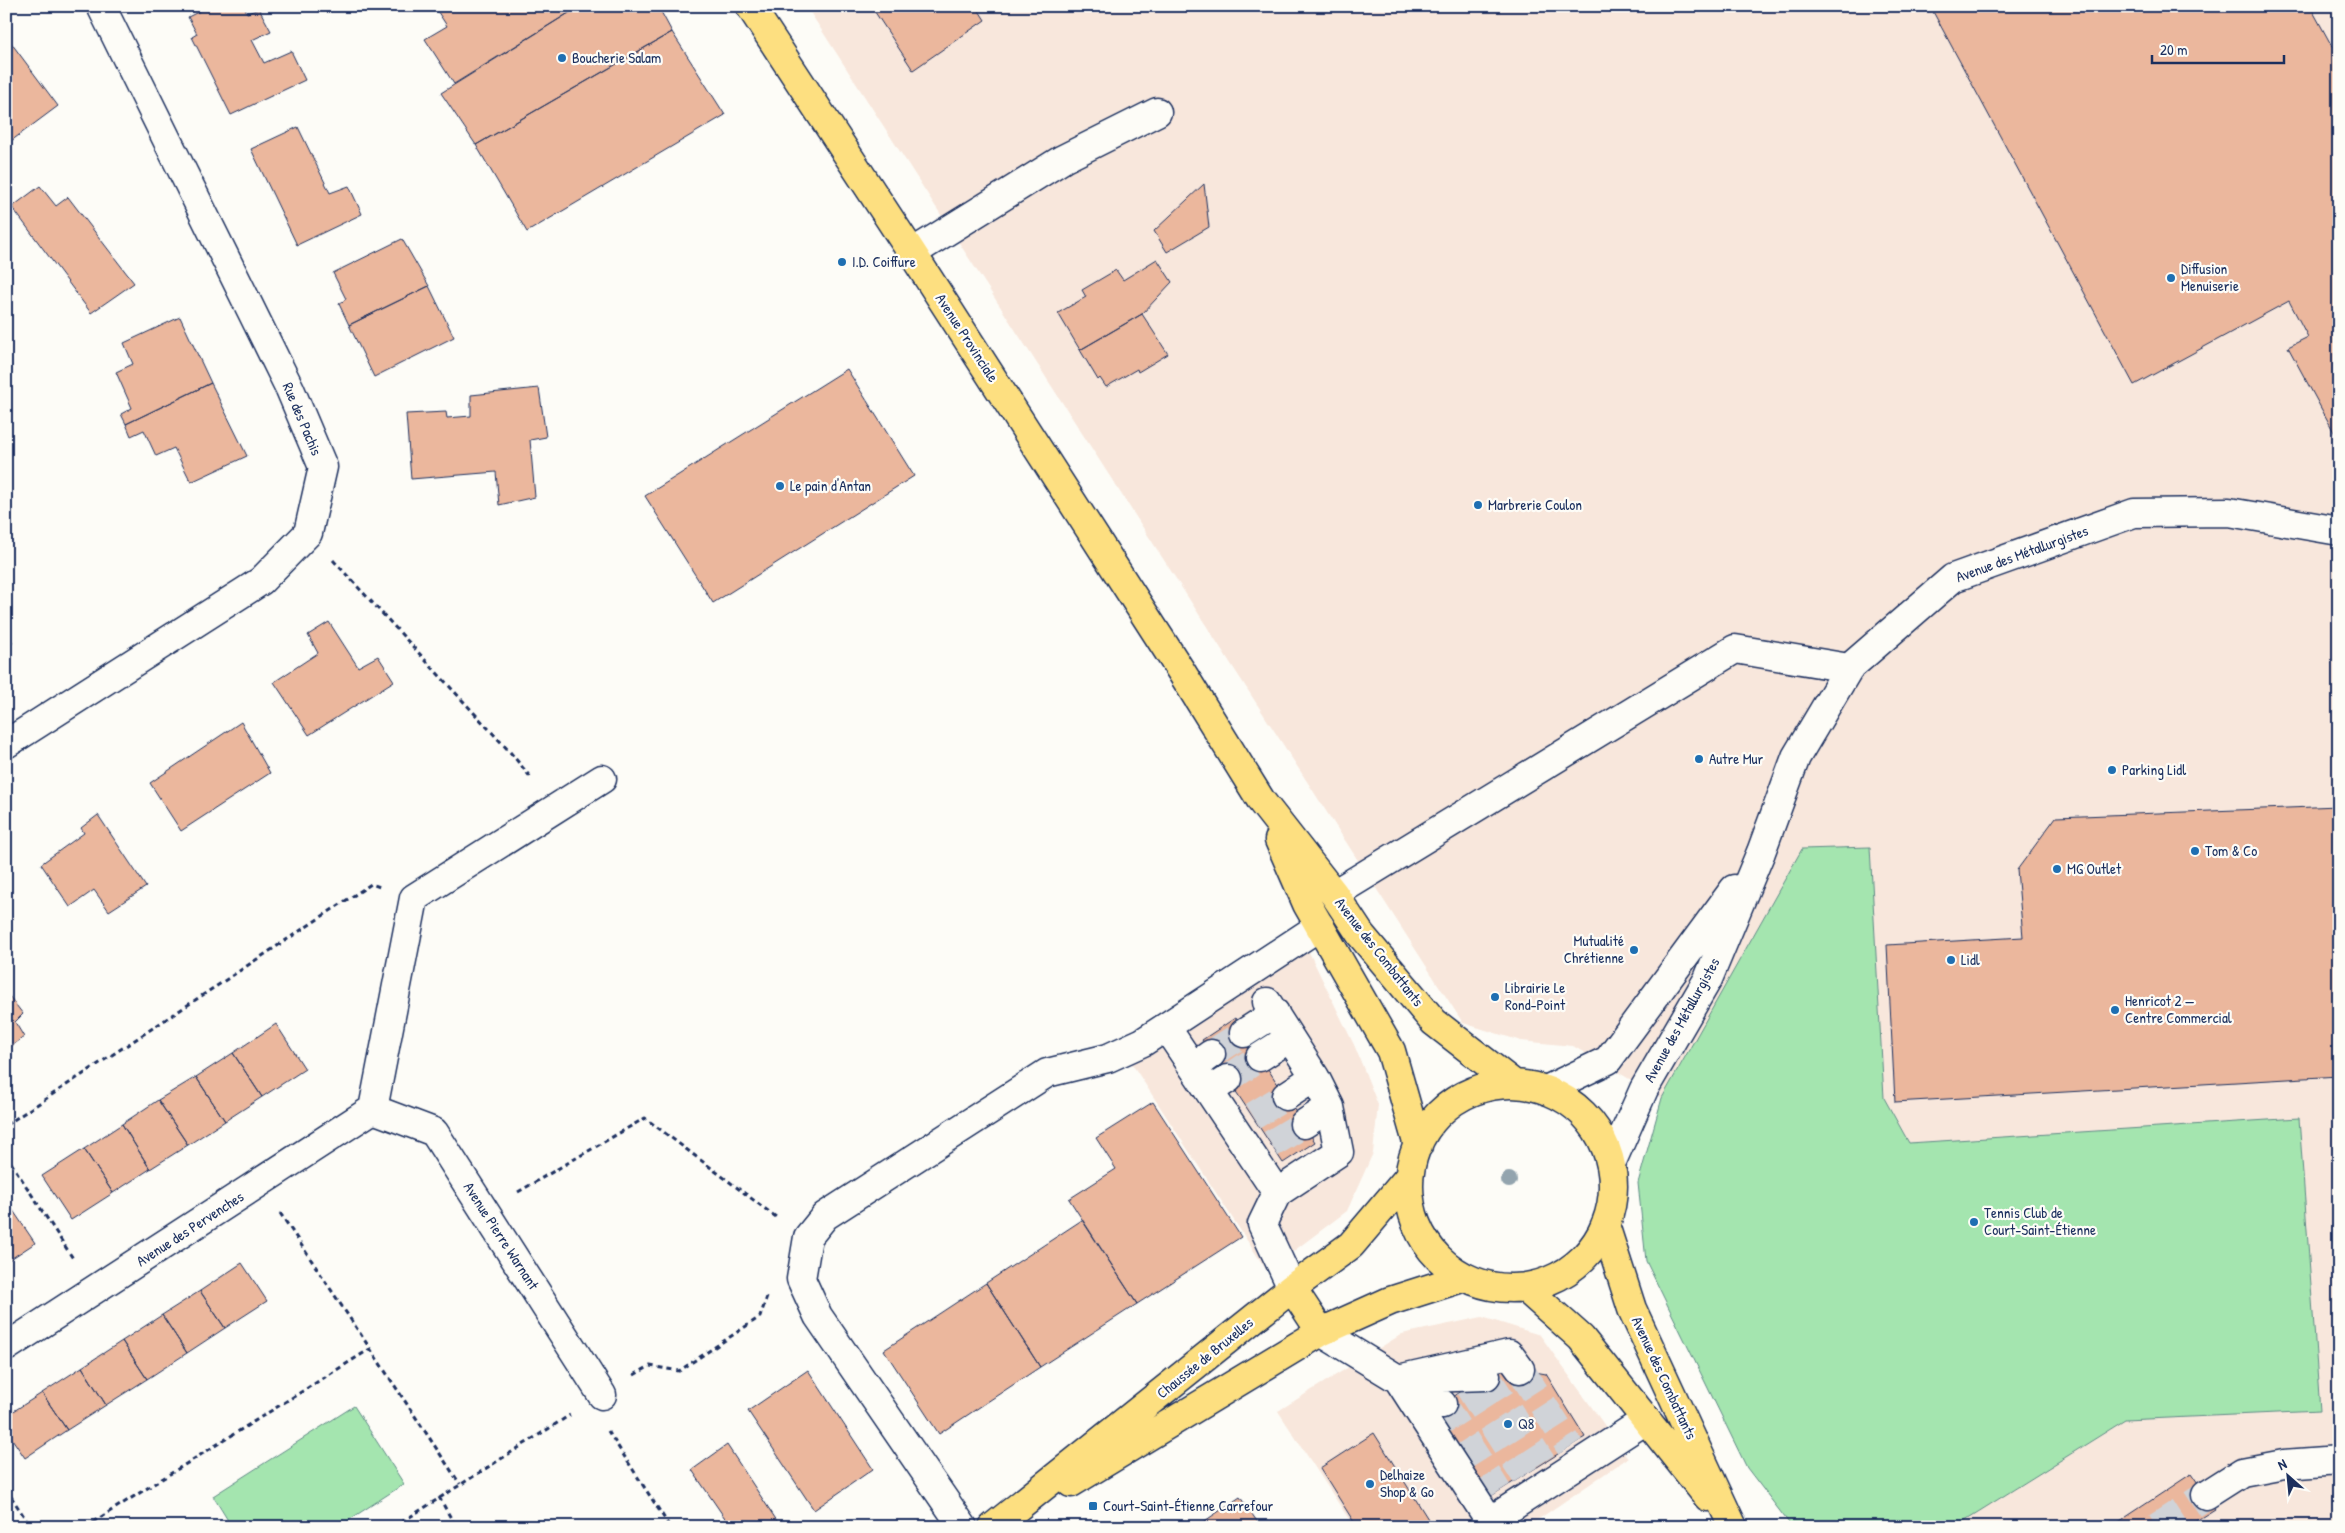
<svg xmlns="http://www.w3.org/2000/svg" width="2345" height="1533" viewBox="0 0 2345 1533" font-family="'Patrick Hand',sans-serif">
<rect width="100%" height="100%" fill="#fdfcf7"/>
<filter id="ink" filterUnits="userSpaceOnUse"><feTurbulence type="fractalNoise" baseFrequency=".02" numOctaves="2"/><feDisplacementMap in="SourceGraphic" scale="10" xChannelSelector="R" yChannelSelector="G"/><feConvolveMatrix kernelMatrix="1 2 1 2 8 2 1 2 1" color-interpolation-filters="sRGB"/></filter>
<g filter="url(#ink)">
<path fill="#f8e7dc" d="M 806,6 L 2339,6 L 2339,1527 L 1954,1527 L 2125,1420 L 2320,1411 L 2299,1119 L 1909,1143 L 1884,1098 L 1870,847 L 1802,849 L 1662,1098 L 1573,1046 L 1521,1041 L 1463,1023 Z
M 1308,950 L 1355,1047 L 1378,1105 L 1373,1153 L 1347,1211 L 1267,1271 L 1132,1064 Z
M 1482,1317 L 1540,1335 L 1628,1458 L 1527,1527 L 1354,1527 L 1278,1411 L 1402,1334 Z"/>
<path fill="#a4e5af" stroke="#608a86" d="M 1870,847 L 1884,1098 L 1909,1143 L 2299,1118 L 2320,1411 L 2125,1420 L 1954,1527 L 1792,1527 L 1747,1468 L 1646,1261 L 1638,1183 L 1662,1098 L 1802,849 Z
M 354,1406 L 404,1484 L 338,1527 L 232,1527 L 213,1496 Z"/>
<path fill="#ebb79d" stroke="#1b2f5e" d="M 210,6 L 244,6 L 247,13 L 259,9 L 271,31 L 252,40 L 264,63 L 291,51 L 305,80 L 231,115 L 192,37 L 197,34 L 188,17 Z
M 434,6 L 580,6 L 454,84 L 425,39 L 447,26 Z
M 580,6 L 658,6 L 672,32 L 476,145 L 441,93 Z
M 871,6 L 976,6 L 985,20 L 913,70 Z
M 1930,6 L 2310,6 L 2339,59 L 2339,432 L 2335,434 L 2288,347 L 2308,337 L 2289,301 L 2134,385 Z
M 672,32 L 725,115 L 527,232 L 476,145 Z
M 6,36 L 58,106 L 7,144 L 6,144 Z
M 298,127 L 330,193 L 349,186 L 362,214 L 297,245 L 251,149 Z
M 1204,184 L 1209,227 L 1167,252 L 1154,231 Z
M 40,186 L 56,206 L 68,197 L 134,283 L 91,313 L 12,207 Z
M 402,239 L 429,286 L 349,325 L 339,304 L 346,299 L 333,273 Z
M 1157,259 L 1172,282 L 1142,314 L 1080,350 L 1058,313 L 1086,297 L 1082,290 L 1116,270 L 1123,280 Z
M 429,286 L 454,337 L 374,377 L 349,325 Z
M 1142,314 L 1168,354 L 1138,372 L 1137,369 L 1106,387 L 1100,378 L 1098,380 L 1080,350 Z
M 180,317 L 211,383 L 126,424 L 121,414 L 132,408 L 116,372 L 133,364 L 124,343 Z
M 847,369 L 914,476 L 713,603 L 645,496 Z
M 211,383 L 247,456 L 191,482 L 174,448 L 156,456 L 144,430 L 131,436 L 126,424 Z
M 539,388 L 546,437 L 530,440 L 535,497 L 499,505 L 496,472 L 411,479 L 406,414 L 446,412 L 447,418 L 471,416 L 471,395 Z
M 329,622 L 358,667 L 378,656 L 394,681 L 309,735 L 274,682 L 318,653 L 308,635 Z
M 6,634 L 13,642 L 6,647 Z
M 241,722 L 270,773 L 181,831 L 150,783 Z
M 2339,806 L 2339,1076 L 1895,1102 L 1887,945 L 2023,937 L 2017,870 L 2056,817 Z
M 98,815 L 146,887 L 109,911 L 94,890 L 70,907 L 41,864 L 84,833 L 81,828 Z
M 6,992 L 23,1014 L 15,1022 L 24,1037 L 6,1050 Z
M 1235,1018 L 1315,1142 L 1283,1163 L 1202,1040 Z
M 276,1024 L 305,1069 L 262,1097 L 233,1053 Z
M 233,1053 L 262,1097 L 225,1121 L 196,1077 Z
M 196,1077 L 225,1121 L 188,1145 L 158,1100 Z
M 158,1100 L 188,1145 L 150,1169 L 122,1124 Z
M 1153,1102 L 1241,1237 L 1137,1304 L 1069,1199 L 1116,1169 L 1096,1138 Z
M 122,1124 L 150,1169 L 113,1193 L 84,1149 Z
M 84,1149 L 113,1193 L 71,1220 L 42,1176 Z
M 6,1200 L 35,1243 L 6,1262 Z
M 1082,1220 L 1137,1304 L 1040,1367 L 986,1283 Z
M 242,1263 L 267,1301 L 225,1328 L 200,1291 Z
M 986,1283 L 1040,1367 L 939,1434 L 884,1350 Z
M 200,1291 L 225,1328 L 187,1353 L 162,1315 Z
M 162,1315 L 187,1353 L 147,1379 L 122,1341 Z
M 122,1341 L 147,1379 L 106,1405 L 82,1367 Z
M 1501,1366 L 1546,1374 L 1585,1437 L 1488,1498 L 1431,1411 Z
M 82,1367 L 106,1405 L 67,1430 L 42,1393 Z
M 808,1370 L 873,1469 L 814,1510 L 748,1411 Z
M 42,1393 L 67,1430 L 25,1458 L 6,1430 L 6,1416 Z
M 1374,1433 L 1433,1527 L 1357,1527 L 1320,1468 Z
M 727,1445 L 781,1527 L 731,1527 L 692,1470 Z
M 2191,1474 L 2215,1509 L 2186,1527 L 2111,1527 Z
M 1240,1497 L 1261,1527 L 1196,1527 Z"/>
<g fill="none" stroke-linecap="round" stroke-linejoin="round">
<path stroke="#d0d3d8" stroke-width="28" stroke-dasharray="28 14" stroke-linecap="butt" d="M 1211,1054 L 1244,1033
M 1228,1079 L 1260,1057
M 1253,1116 L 1286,1096
M 1271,1144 L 1304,1124
M 1520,1369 L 1570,1447
M 1486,1376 L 1542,1463
M 1469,1387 L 1525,1475
M 1442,1404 L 1498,1492
M 2157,1527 L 2206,1495"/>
<g stroke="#1b2f5e" stroke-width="31">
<path id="minor" d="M 912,253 L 1063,159 L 1157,112
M 6,744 L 261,581 L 308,533 L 323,467 L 290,389 L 101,6
M 1334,894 L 1735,649 L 1849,668
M 1267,1002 L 1315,1077 L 1330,1107 L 1339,1152 L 1277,1193 L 1262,1224 L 1292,1288
M 1166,1027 L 1277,1193
M 1244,1033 L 1275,1013
M 1260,1057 L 1290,1038
M 1193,1067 L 1211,1054
M 1546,1090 L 1608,1060 L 1734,889
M 1209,1091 L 1228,1079
M 1286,1096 L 1315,1077
M 373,1109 L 414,898 L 602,779
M 373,1109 L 434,1132 L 602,1395
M 1304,1124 L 1330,1107
M 1613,1159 L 1644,1089 L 1708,979 L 1761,852 L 1796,757 L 1849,668 L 1953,578 L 2134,513 L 2229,512 L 2339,531
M 1321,1332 L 1398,1379 L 1490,1521 L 1646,1420
M 6,1347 L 373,1109
M 1486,1376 L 1398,1379 L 1509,1354 L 1520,1369
M 1403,1382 L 1442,1404
M 2206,1495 L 2242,1472 L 2284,1464 L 2339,1460
M 963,1527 L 818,1316 L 801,1279 L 808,1237 L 825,1216 L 1047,1073 L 1108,1058 L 1143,1042 L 1320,926"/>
</g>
<g stroke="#1b2f5e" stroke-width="31">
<path id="major" d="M 750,6 L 912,253 L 1181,671 L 1262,802 L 1334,894 L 1361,935 L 1434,1022 L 1514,1084
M 1279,840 L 1307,904 L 1391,1051 L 1418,1146
M1409 1186a102 102 0 1 1 204 0a102 102 0 1 1-204 0Z
M 1605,1225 L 1632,1309 L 1733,1527
M 1292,1288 L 1321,1332
M 1525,1288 L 1581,1338 L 1708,1497
M 1071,1483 L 1321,1332 L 1390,1301 L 1462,1278
M 993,1527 L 1292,1288 L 1351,1245 L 1407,1179"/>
</g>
<path stroke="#1b2f5e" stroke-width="3" stroke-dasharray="5 4" stroke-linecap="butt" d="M 333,560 L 510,752 L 532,779
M 6,1125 L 371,884 L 380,887
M 6,1155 L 74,1260
M 518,1192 L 645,1118 L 776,1217
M 280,1213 L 460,1484
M 634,1375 L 650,1366 L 679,1371 L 760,1317 L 767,1297
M 608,1431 L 670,1527
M 6,1489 L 31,1527
M 439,1497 L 456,1527
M 85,1527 L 370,1349
M 394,1527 L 570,1415"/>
<use href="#minor" stroke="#fdfcf7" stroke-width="28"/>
<use href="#major" stroke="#fddf80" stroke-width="28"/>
</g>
<circle fill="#93a4ae" cx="1509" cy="1180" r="8"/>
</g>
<g fill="#1f6fb2" stroke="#fdfcf7" stroke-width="2">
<circle cx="562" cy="58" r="5"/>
<circle cx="842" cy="262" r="5"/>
<circle cx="2171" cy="278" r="5"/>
<circle cx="780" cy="486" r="5"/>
<circle cx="1478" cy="505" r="5"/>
<circle cx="1699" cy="759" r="5"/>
<circle cx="2112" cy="770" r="5"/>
<circle cx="2195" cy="851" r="5"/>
<circle cx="2057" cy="869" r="5"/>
<circle cx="1634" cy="950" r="5"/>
<circle cx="1951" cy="960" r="5"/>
<circle cx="1495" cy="997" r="5"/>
<circle cx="2115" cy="1010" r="5"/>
<circle cx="1974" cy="1222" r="5"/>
<circle cx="1508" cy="1424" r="5"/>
<circle cx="1370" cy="1484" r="5"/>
<rect x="1088" y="1501" width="10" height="10" rx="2.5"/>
</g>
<g text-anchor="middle" stroke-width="4.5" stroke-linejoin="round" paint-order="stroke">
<g font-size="15" fill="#1b2f5e" stroke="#fdfcf7" text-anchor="start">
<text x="572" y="63">Boucherie Salam</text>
<text x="852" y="267">I.D. Coiffure</text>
<text x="2181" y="274">Diffusion<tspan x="2181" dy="17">Menuiserie</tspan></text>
<text x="790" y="491">Le pain d'Antan</text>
<text x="1488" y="510">Marbrerie Coulon</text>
<text x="1709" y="764">Autre Mur</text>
<text x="2122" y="775">Parking Lidl</text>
<text x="2205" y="856">Tom &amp; Co</text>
<text x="2067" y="874">MG Outlet</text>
<text x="1624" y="946" text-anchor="end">Mutualité<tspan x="1624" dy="17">Chrétienne</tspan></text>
<text x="1961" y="965">Lidl</text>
<text x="1505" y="993">Librairie Le<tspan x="1505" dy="17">Rond-Point</tspan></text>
<text x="2125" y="1006">Henricot 2 —<tspan x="2125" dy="17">Centre Commercial</tspan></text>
<text x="1984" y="1218">Tennis Club de<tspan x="1984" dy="17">Court-Saint-Étienne</tspan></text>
<text x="1518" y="1429">Q8</text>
<text x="1380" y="1480">Delhaize<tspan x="1380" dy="17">Shop &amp; Go</tspan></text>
<text x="1103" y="1511">Court-Saint-Étienne Carrefour</text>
</g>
<g font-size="15" fill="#1b2f5e" stroke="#fdfcf7">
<text transform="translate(967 338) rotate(57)" y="5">Avenue Provinciale</text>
<text transform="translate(302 419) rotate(67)" y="5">Rue des Pachis</text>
<text transform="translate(2022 554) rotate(-20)" y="5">Avenue des Métallurgistes</text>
<text transform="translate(1379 952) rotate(52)" y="5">Avenue des Combattants</text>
<text transform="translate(1682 1020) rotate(-61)" y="5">Avenue des Métallurgistes</text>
<text transform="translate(190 1229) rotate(-33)" y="5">Avenue des Pervenches</text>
<text transform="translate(501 1236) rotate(57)" y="5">Avenue Pierre Warnant</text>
<text transform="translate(1205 1358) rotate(-39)" y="5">Chaussée de Bruxelles</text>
<text transform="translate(1664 1378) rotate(65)" y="5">Avenue des Combattants</text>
</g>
</g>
<rect width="2345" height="1533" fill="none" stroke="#fdfcf7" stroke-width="25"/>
<rect x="12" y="12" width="2320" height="1508" fill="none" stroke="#1b2f5e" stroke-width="2" filter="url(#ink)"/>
<g transform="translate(2288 1476) rotate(333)" stroke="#fdfcf7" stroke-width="4" paint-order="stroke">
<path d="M0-4L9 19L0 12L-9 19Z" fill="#1b2f5e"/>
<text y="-8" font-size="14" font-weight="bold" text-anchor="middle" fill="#1b2f5e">N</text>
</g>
<path d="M2152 55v8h132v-8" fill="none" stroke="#1b2f5e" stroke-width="2.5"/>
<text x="2160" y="55" font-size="15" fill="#1b2f5e" stroke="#fdfcf7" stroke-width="4" paint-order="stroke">20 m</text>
</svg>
